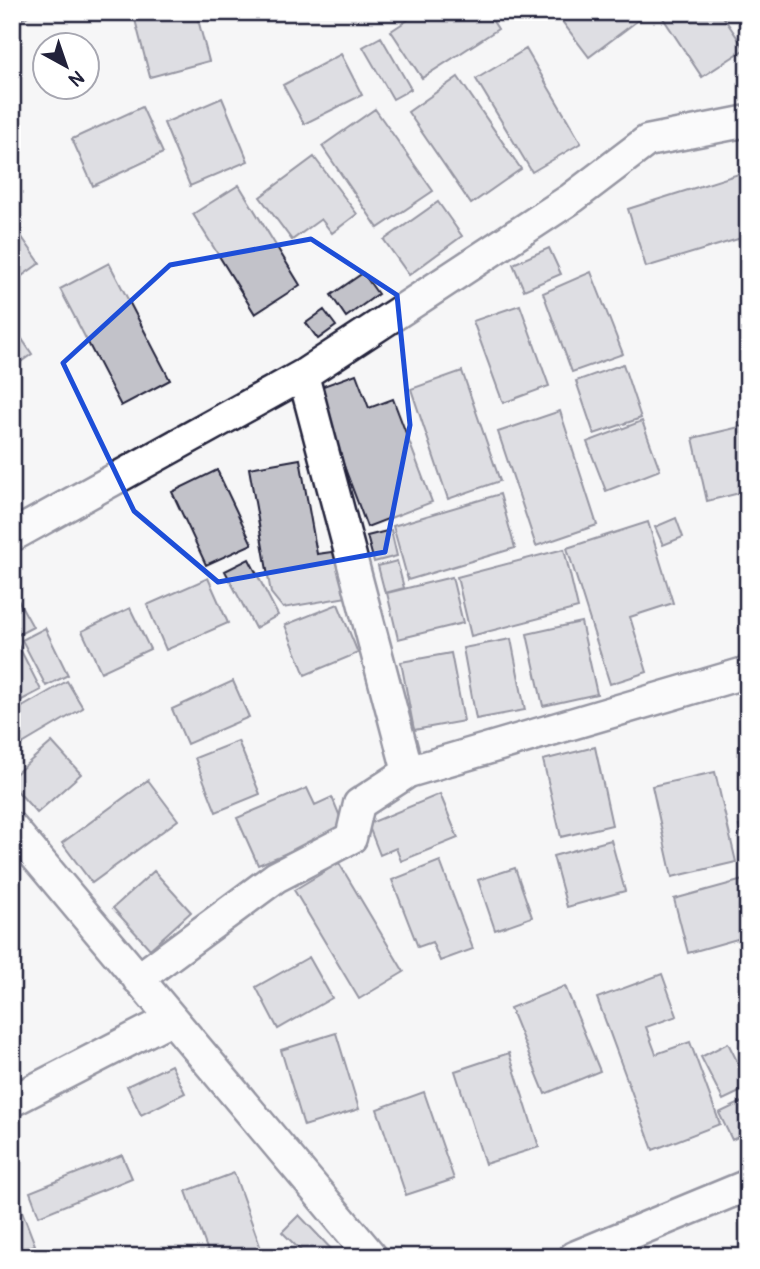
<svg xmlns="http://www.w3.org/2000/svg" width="760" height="1269" viewBox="0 0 760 1269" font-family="Pangolin,sans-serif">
<rect width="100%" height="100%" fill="#f6f6f7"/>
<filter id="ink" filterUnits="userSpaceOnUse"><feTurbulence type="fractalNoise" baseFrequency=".0143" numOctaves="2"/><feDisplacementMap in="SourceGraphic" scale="14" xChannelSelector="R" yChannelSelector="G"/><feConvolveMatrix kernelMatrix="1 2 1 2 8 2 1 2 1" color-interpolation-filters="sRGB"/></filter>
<g filter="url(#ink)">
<path fill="#c2c2c9" stroke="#22223b" stroke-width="2" d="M 12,12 L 30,12 L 31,14 L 12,25 Z
M 133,12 L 196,12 L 209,61 L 150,77 Z
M 420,12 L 487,12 L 498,29 L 422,78 L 391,31 Z
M 555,12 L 649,12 L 589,57 Z
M 659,12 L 720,12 L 745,49 L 702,77 Z
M 381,37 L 411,89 L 393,99 L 363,47 Z
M 526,49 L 581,143 L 532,172 L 476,79 Z
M 341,54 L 362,95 L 304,124 L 283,85 Z
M 458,77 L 521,169 L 471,204 L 408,112 Z
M 222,98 L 248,161 L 190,186 L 164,123 Z
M 142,107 L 163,153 L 93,186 L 72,139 Z
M 375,109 L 433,191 L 378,228 L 322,146 Z
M 314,157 L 357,214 L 332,233 L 321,219 L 292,240 L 260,197 Z
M 748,171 L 748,236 L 646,267 L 628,209 Z
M 239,185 L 300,285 L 255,314 L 193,214 Z
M 438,202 L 462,236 L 409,275 L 384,240 Z
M 12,223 L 40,263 L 12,283 Z
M 549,248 L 561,274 L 524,290 L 513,264 Z
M 109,263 L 170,380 L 121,406 L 60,289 Z
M 591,272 L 623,354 L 572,372 L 543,293 Z
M 363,273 L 378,294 L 346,317 L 331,295 Z
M 520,305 L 549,386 L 503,403 L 473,321 Z
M 324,310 L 336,326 L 318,339 L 306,323 Z
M 12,324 L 32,354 L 12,368 Z
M 623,364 L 641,418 L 594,434 L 576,381 Z
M 462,371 L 500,481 L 448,499 L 411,389 Z
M 356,374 L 369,408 L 393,399 L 432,502 L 367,527 L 315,389 Z
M 560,411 L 597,525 L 536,546 L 498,432 Z
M 642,421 L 660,470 L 606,491 L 587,442 Z
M 748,425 L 748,491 L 707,501 L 693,438 Z
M 300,459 L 317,554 L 338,551 L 347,597 L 283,608 L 271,593 L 249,468 Z
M 217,470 L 252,544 L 206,565 L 172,492 Z
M 500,494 L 515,548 L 408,580 L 393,526 Z
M 676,518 L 683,537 L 663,545 L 655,527 Z
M 648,522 L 673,603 L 630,617 L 647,672 L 610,684 L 567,548 Z
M 391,530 L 397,556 L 374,562 L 367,536 Z
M 564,549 L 578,608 L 471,636 L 457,577 Z
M 249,559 L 278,615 L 255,628 L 225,571 Z
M 397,561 L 404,588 L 385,593 L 378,566 Z
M 452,577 L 463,623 L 398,639 L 387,593 Z
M 208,578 L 228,623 L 166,650 L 147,605 Z
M 12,589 L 33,627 L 12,638 Z
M 338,604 L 358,653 L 305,675 L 285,625 Z
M 130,608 L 150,649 L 101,672 L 82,631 Z
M 581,622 L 597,694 L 543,706 L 527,634 Z
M 45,628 L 68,675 L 46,686 L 22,640 Z
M 511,639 L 525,710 L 476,719 L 463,648 Z
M 17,643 L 41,690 L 12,705 L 12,646 Z
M 451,653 L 464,721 L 414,730 L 401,662 Z
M 67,681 L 83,708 L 12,750 L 12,713 Z
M 233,681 L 249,717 L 187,744 L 172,709 Z
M 238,741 L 260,794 L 216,812 L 195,758 Z
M 52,742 L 81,774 L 37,813 L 12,785 L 12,777 Z
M 595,747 L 612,825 L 561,837 L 543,760 Z
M 715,772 L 736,862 L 672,877 L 652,786 Z
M 148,780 L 178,820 L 92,883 L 62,843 Z
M 307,788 L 315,805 L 332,797 L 345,829 L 258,865 L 237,818 Z
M 440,794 L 458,838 L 401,861 L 396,848 L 380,855 L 368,824 Z
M 748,824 L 748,860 L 739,826 Z
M 611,840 L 625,891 L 567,907 L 553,856 Z
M 440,861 L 473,949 L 440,961 L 432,942 L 418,947 L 392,880 Z
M 339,863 L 404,972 L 359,999 L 294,890 Z
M 515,868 L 532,917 L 495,930 L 478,880 Z
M 154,871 L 191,912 L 150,949 L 113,908 Z
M 743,880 L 748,899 L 748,936 L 688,953 L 674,899 Z
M 309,957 L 332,998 L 278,1029 L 256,987 Z
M 662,974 L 677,1016 L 646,1027 L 656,1054 L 690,1042 L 720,1124 L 653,1150 L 597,998 Z
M 565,986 L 600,1071 L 545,1094 L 510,1008 Z
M 336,1033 L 359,1109 L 304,1126 L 281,1050 Z
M 728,1043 L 748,1083 L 748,1088 L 723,1100 L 701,1057 Z
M 509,1053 L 539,1147 L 485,1164 L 455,1071 Z
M 171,1065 L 185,1093 L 141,1115 L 127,1086 Z
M 424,1092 L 454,1179 L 406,1195 L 377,1109 Z
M 748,1099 L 748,1132 L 732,1140 L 719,1113 Z
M 122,1155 L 132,1178 L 39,1216 L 30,1192 Z
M 234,1173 L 264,1257 L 210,1257 L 186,1191 Z
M 12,1185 L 35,1245 L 12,1254 Z
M 299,1215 L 334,1252 L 328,1257 L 307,1257 L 282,1232 Z"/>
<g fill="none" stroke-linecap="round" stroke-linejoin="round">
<g stroke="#22223b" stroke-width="35">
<path id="minor" d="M 303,375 L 408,772
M 12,536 L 303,375 L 572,198 L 647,141 L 748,121
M 12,828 L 372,1257
M 138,979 L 276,877 L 351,838 L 359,804 L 408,772 L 748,672
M 12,1101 L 171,1019
M 574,1257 L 748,1185"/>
</g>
<use href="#minor" stroke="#fff" stroke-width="30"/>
</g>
</g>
<path d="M0 0H760V1269H0ZM 311,239 L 397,295 L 410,425 L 385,552 L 218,582 L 134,511 L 63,363 L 170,265 Z" fill="#f6f6f7" fill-opacity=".55" fill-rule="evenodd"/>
<path fill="none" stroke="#1d4ed8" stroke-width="5" stroke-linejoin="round" d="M 311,239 L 397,295 L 410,425 L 385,552 L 218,582 L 134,511 L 63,363 L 170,265 Z"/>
<rect width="760" height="1269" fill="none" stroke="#fff" stroke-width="42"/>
<rect x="21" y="21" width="718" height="1227" fill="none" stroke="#22223b" stroke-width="2.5" filter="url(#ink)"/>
<g transform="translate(66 66) rotate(140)"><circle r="33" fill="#ffffff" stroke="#a7a7b1" stroke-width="2"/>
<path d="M0-5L12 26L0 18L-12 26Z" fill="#22223b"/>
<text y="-10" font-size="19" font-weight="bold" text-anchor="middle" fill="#22223b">N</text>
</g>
</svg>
